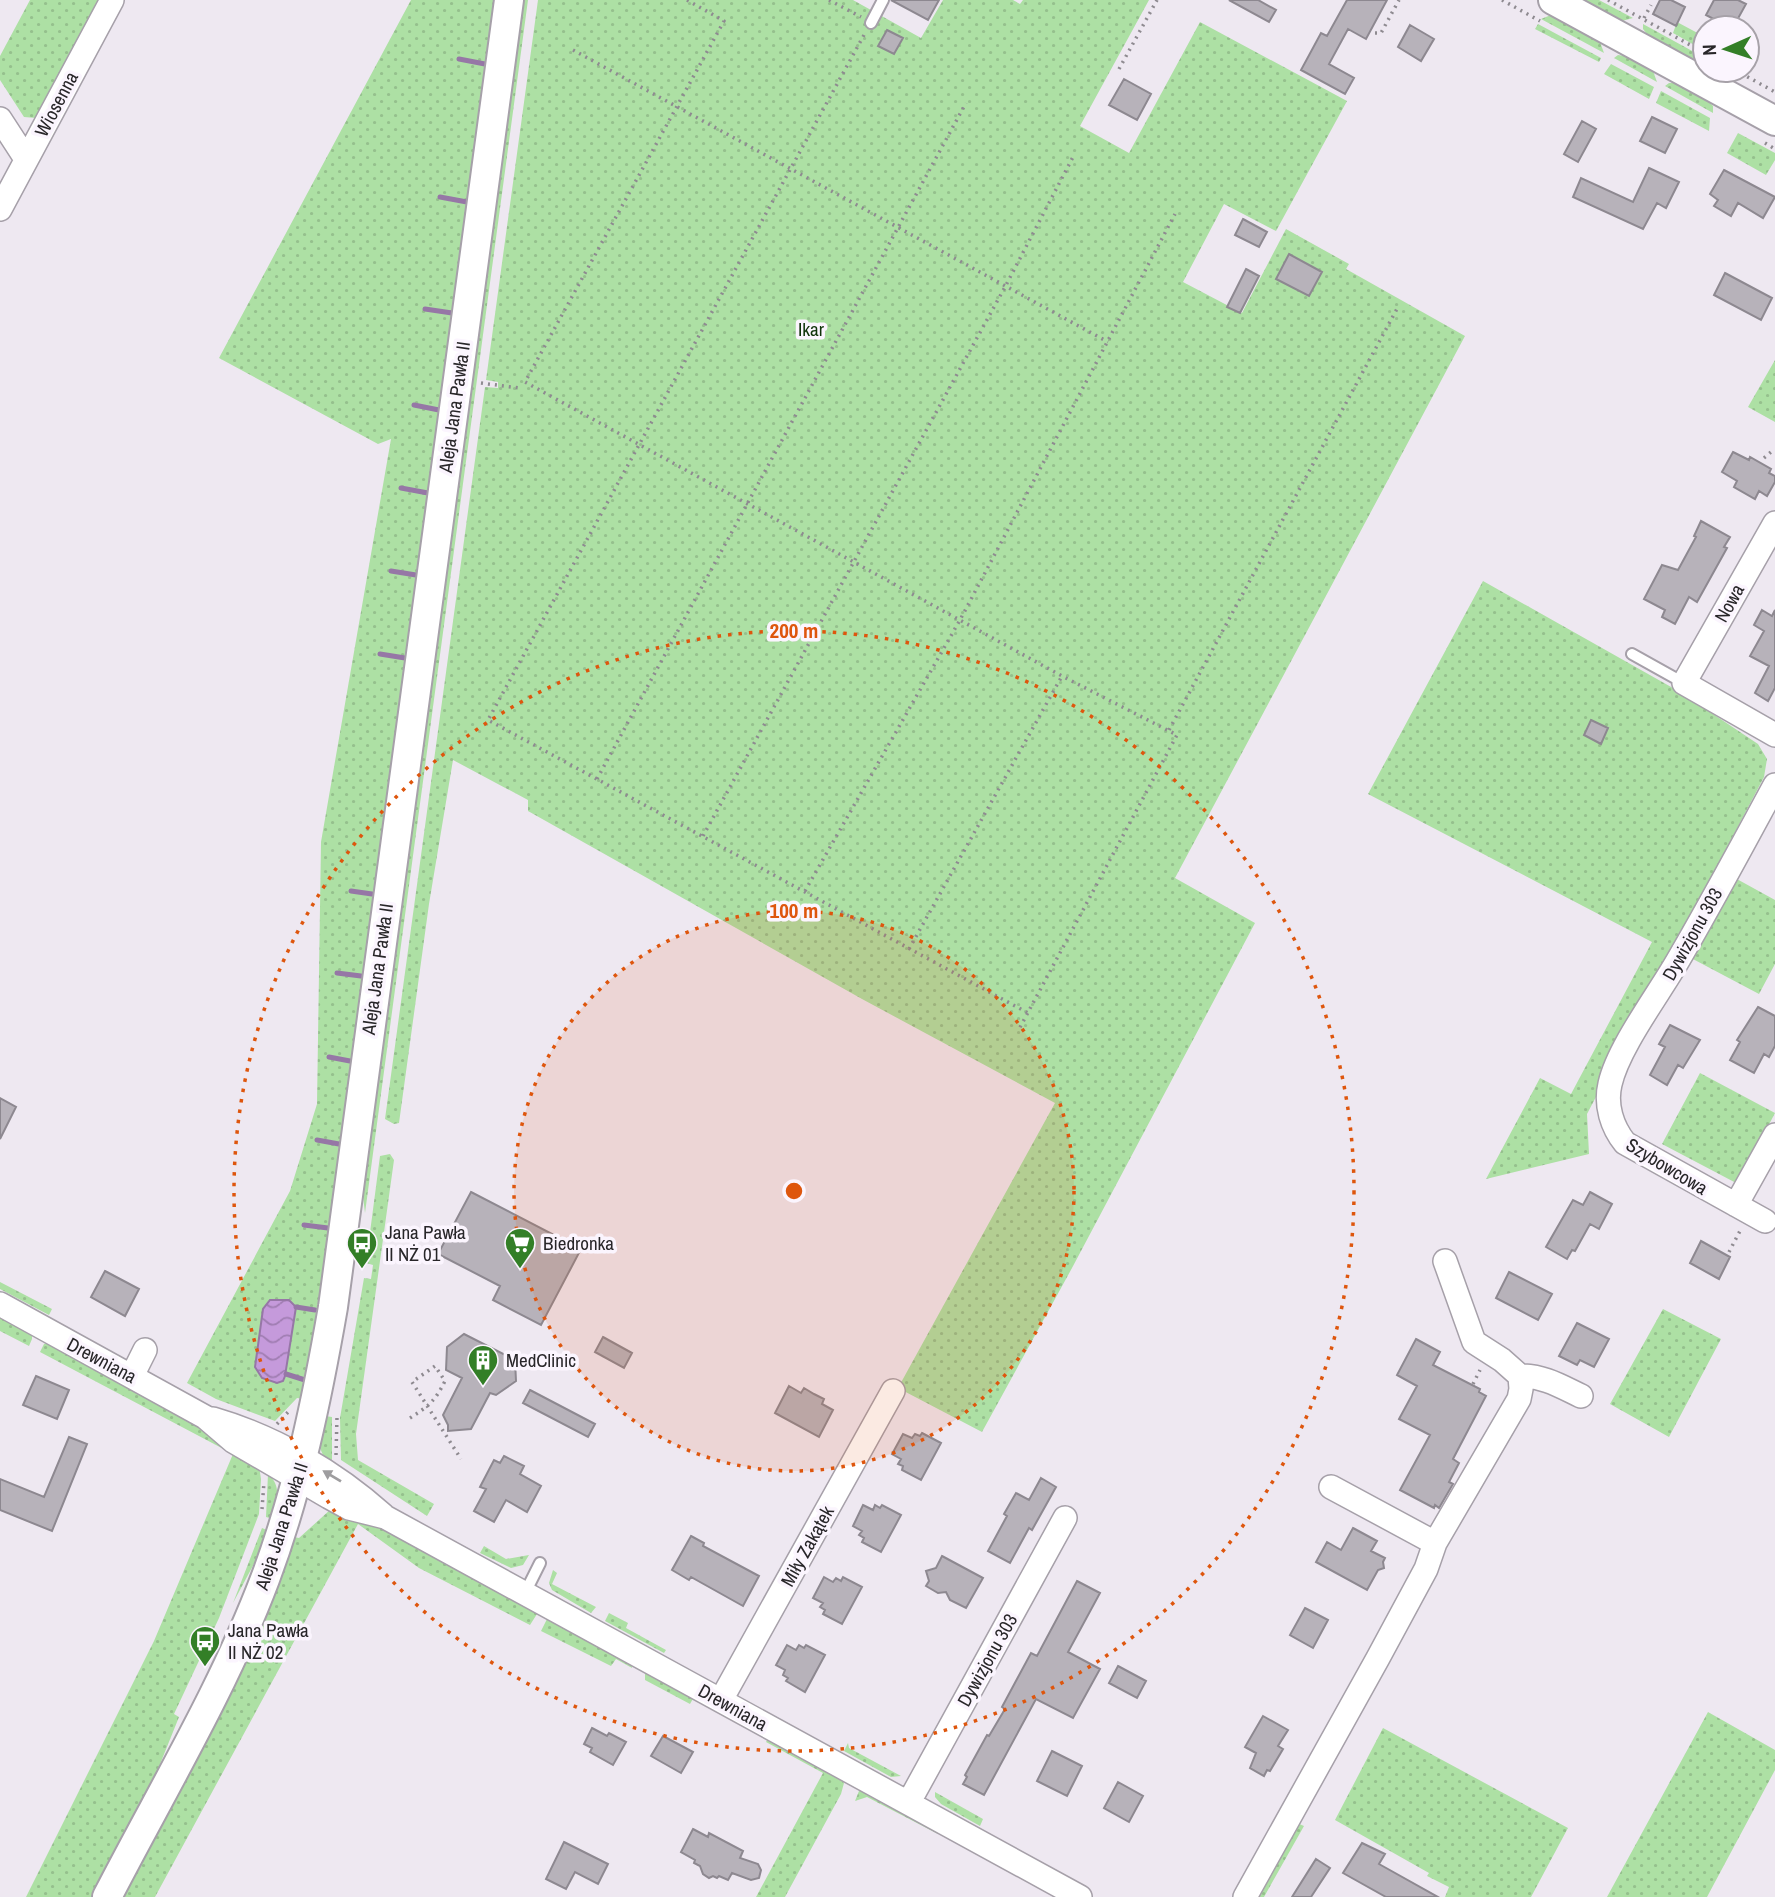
<svg xmlns="http://www.w3.org/2000/svg" width="1775" height="1897" viewBox="0 0 1775 1897" font-family="'Archivo Narrow',sans-serif">
<defs>
<pattern id="grass-dots" width="8" height="8" patternUnits="userSpaceOnUse" patternTransform="scale(1.75)"><rect width="8" height="8" fill="#ade0a4"/><path d="M2 2h.1M6 6h.1" fill="none" stroke="#95c08d" stroke-width="1.8" stroke-linecap="round"/></pattern>
<pattern id="water-waves" width="16" height="10" patternUnits="userSpaceOnUse" patternTransform="scale(1.75)"><rect width="16" height="10" fill="#c59adb"/><path d="M0 5q4-4 8 0t8 0" fill="none" stroke="#a07db2"/></pattern>
</defs>
<rect width="100%" height="100%" fill="#eee8f1"/>
<path fill="url(#grass-dots)" d="M 30,0 L 100,0 L 36,118 L 24,117 L 0,80 L 0,56 Z
M 411,0 L 496,0 L 317,1319 L 304,1399 L 297,1398 L 275,1421 L 216,1399 L 187,1383 L 290,1191 L 317,1104 L 321,842 L 391,439 L 378,444 L 219,358 Z
M 521,0 L 528,0 L 365,1213 L 361,1180 Z
M 538,0 L 853,0 L 921,38 L 943,0 L 1013,0 L 1020,4 L 1023,0 L 1149,0 L 1080,126 L 1129,153 L 1200,22 L 1347,101 L 1276,231 L 1224,204 L 1183,282 L 1242,313 L 1286,229 L 1349,264 L 1346,269 L 1465,336 L 1175,878 L 1255,923 L 1072,1268 L 982,1432 L 898,1388 L 1055,1103 L 862,999 L 528,811 L 528,800 L 453,760 L 429,904 L 399,1123 L 394,1124 L 385,1119 L 485,387 L 498,388 L 498,382 L 486,380 Z
M 1584,0 L 1599,0 L 1633,18 L 1622,21 Z
M 1551,15 L 1600,42 L 1604,53 L 1541,19 Z
M 1677,22 L 1705,37 L 1705,51 L 1673,33 Z
M 1538,24 L 1601,58 L 1599,62 L 1535,29 Z
M 1643,24 L 1705,58 L 1705,60 L 1701,64 L 1647,34 L 1643,29 Z
M 1618,55 L 1625,56 L 1653,71 L 1657,82 L 1614,58 Z
M 1611,64 L 1654,87 L 1649,99 L 1604,74 Z
M 1669,83 L 1675,83 L 1709,102 L 1713,106 L 1713,113 L 1665,86 Z
M 1661,91 L 1710,118 L 1709,131 L 1656,103 Z
M 1738,133 L 1775,153 L 1775,160 L 1766,175 L 1727,153 Z
M 1775,360 L 1775,422 L 1748,407 Z
M 1483,581 L 1680,692 L 1758,744 L 1767,759 L 1764,777 L 1587,1114 L 1589,1154 L 1486,1179 L 1540,1078 L 1571,1094 L 1652,942 L 1368,794 Z
M 1735,878 L 1775,900 L 1775,964 L 1759,994 L 1691,958 Z
M 1700,1073 L 1775,1113 L 1738,1184 L 1662,1144 Z
M 390,1154 L 394,1160 L 356,1434 L 358,1460 L 434,1504 L 427,1516 L 341,1460 L 340,1418 L 364,1278 L 371,1279 L 373,1265 L 366,1263 L 380,1156 Z
M 0,1282 L 52,1309 L 49,1315 L 0,1289 Z
M 1663,1309 L 1721,1339 L 1669,1437 L 1610,1404 Z
M 0,1314 L 32,1331 L 32,1339 L 29,1346 L 0,1331 Z
M 50,1342 L 198,1426 L 259,1466 L 261,1479 L 259,1514 L 219,1618 L 174,1714 L 179,1717 L 146,1799 L 93,1897 L 26,1897 L 154,1641 L 233,1454 L 40,1352 L 44,1344 Z
M 325,1416 L 332,1417 L 332,1465 C 313,1449 321,1436 325,1416 Z
M 268,1474 C 283,1487 276,1502 273,1519 L 266,1517 Z
M 331,1509 C 403,1533 469,1572 536,1608 L 537,1614 L 530,1625 L 419,1568 L 358,1524 L 155,1897 L 123,1897 L 226,1704 L 262,1623 L 294,1537 L 299,1538 Z
M 262,1528 L 269,1531 L 264,1545 L 233,1603 Z
M 484,1546 L 506,1559 L 529,1555 L 523,1565 L 511,1568 L 480,1553 Z
M 553,1570 L 557,1573 L 552,1584 L 596,1607 L 591,1613 L 552,1590 L 549,1583 Z
M 609,1613 L 628,1623 L 626,1628 L 666,1650 L 664,1653 L 605,1621 Z
M 554,1618 L 631,1660 L 632,1668 L 616,1659 L 611,1666 L 541,1631 L 547,1619 Z
M 645,1671 L 695,1695 L 690,1704 L 645,1680 Z
M 1708,1712 L 1775,1750 L 1775,1770 L 1707,1897 L 1607,1897 Z
M 1383,1728 L 1568,1828 L 1531,1897 L 1445,1897 L 1449,1887 L 1427,1876 L 1429,1873 L 1335,1820 Z
M 769,1737 L 835,1772 L 844,1783 L 841,1794 L 785,1897 L 756,1897 L 823,1773 L 766,1742 Z
M 848,1743 L 849,1748 L 901,1776 L 891,1777 L 844,1751 Z
M 859,1791 L 873,1792 L 937,1828 L 938,1834 L 867,1797 L 855,1801 Z
M 935,1792 L 983,1819 L 980,1826 L 941,1804 L 935,1797 Z
M 1297,1823 L 1304,1826 L 1264,1897 L 1255,1897 Z"/>
<path fill="url(#water-waves)" stroke="#9677a6" stroke-width="2" d="M 270,1300 L 289,1300 L 296,1307 L 285,1376 L 283,1381 L 277,1383 L 262,1378 L 255,1367 L 263,1309 Z"/>
<g fill="none" stroke-linecap="round" stroke-linejoin="round">
<path stroke="#9677a6" stroke-width="5" d="M 459,59 L 485,64
M 440,197 L 467,202
M 425,309 L 452,313
M 414,405 L 439,410
M 401,488 L 428,493
M 391,571 L 416,575
M 380,654 L 405,658
M 351,891 L 372,894
M 337,973 L 361,976
M 329,1057 L 350,1061
M 317,1140 L 339,1144
M 304,1225 L 328,1228
M 296,1307 L 315,1310
M 286,1374 L 305,1380"/>
</g>
<path fill="#b7b2ba" stroke="#8d8890" stroke-width="2" d="M 891,0 L 939,0 L 928,20 Z
M 1229,0 L 1258,0 L 1276,10 L 1269,22 Z
M 1347,0 L 1387,0 L 1366,39 L 1348,29 L 1329,64 L 1354,78 L 1345,94 L 1301,70 L 1321,33 L 1327,36 Z
M 1660,0 L 1671,0 L 1685,7 L 1676,26 L 1653,14 Z
M 1714,0 L 1738,0 L 1746,4 L 1735,24 L 1726,19 L 1723,24 L 1706,15 Z
M 1410,25 L 1434,39 L 1421,61 L 1398,47 Z
M 887,30 L 903,38 L 894,54 L 878,46 Z
M 1124,79 L 1151,94 L 1137,120 L 1109,105 Z
M 1652,117 L 1677,129 L 1665,153 L 1640,141 Z
M 1582,121 L 1596,129 L 1578,162 L 1564,154 Z
M 1649,168 L 1679,182 L 1666,208 L 1657,203 L 1643,229 L 1573,197 L 1581,178 L 1633,202 Z
M 1724,170 L 1775,197 L 1763,218 L 1738,203 L 1731,216 L 1714,206 L 1718,200 L 1710,194 Z
M 1243,219 L 1267,232 L 1259,247 L 1235,235 Z
M 1289,254 L 1322,272 L 1309,296 L 1276,279 Z
M 1246,269 L 1259,276 L 1240,313 L 1227,307 Z
M 1725,273 L 1772,298 L 1761,320 L 1714,295 Z
M 1733,452 L 1749,460 L 1750,457 L 1771,469 L 1769,473 L 1775,476 L 1775,482 L 1767,496 L 1759,491 L 1755,499 L 1734,487 L 1737,481 L 1722,472 Z
M 1701,521 L 1730,537 L 1724,547 L 1727,548 L 1697,602 L 1689,597 L 1675,624 L 1662,617 L 1665,610 L 1644,599 L 1662,565 L 1678,570 L 1696,537 L 1694,536 Z
M 1762,610 L 1772,616 L 1775,610 L 1775,688 L 1768,701 L 1755,693 L 1769,666 L 1750,656 L 1764,631 L 1754,625 Z
M 1591,720 L 1608,728 L 1601,744 L 1584,735 Z
M 1758,1007 L 1775,1016 L 1775,1046 L 1769,1057 L 1764,1054 L 1754,1073 L 1730,1060 L 1740,1042 L 1737,1040 Z
M 1670,1025 L 1700,1040 L 1683,1068 L 1678,1065 L 1667,1085 L 1650,1075 L 1665,1047 L 1659,1044 Z
M 0,1098 L 16,1107 L 0,1139 Z
M 471,1192 L 581,1249 L 541,1325 L 493,1300 L 500,1286 L 438,1254 Z
M 1590,1192 L 1612,1204 L 1599,1229 L 1590,1224 L 1575,1251 L 1572,1250 L 1567,1259 L 1546,1247 L 1573,1200 L 1583,1205 Z
M 1701,1241 L 1730,1257 L 1719,1279 L 1690,1263 Z
M 105,1271 L 139,1289 L 125,1316 L 91,1297 Z
M 1509,1272 L 1552,1294 L 1538,1320 L 1496,1298 Z
M 1577,1323 L 1609,1339 L 1594,1367 L 1580,1360 L 1577,1365 L 1559,1356 Z
M 464,1334 L 515,1360 L 516,1381 L 496,1395 L 490,1393 L 471,1429 L 448,1431 L 448,1425 L 443,1415 L 462,1378 L 446,1370 L 447,1347 Z
M 603,1337 L 632,1353 L 624,1368 L 595,1352 Z
M 1416,1339 L 1440,1352 L 1433,1365 L 1480,1389 L 1479,1392 L 1486,1396 L 1453,1459 L 1459,1463 L 1449,1482 L 1453,1484 L 1439,1508 L 1435,1505 L 1434,1508 L 1400,1490 L 1430,1435 L 1399,1419 L 1417,1386 L 1397,1375 Z
M 36,1376 L 69,1390 L 57,1419 L 23,1405 Z
M 789,1386 L 801,1393 L 804,1388 L 814,1394 L 824,1399 L 822,1404 L 833,1410 L 819,1437 L 775,1413 Z
M 530,1390 L 595,1424 L 588,1437 L 523,1403 Z
M 922,1433 L 941,1443 L 921,1480 L 902,1470 L 903,1466 L 898,1464 L 901,1459 L 892,1454 L 903,1434 L 912,1438 L 915,1434 L 920,1436 Z
M 69,1437 L 87,1444 L 52,1531 L 0,1510 L 0,1479 L 44,1497 Z
M 504,1456 L 524,1466 L 520,1474 L 541,1486 L 527,1512 L 506,1500 L 494,1522 L 474,1511 L 486,1489 L 480,1487 L 494,1460 L 500,1463 Z
M 1041,1478 L 1056,1487 L 1032,1530 L 1029,1528 L 1010,1563 L 988,1551 L 1007,1516 L 1004,1514 L 1016,1493 L 1029,1500 Z
M 863,1505 L 873,1510 L 875,1505 L 880,1508 L 882,1505 L 901,1515 L 881,1552 L 862,1542 L 864,1538 L 859,1535 L 862,1531 L 853,1526 Z
M 1353,1528 L 1377,1541 L 1371,1551 L 1385,1558 L 1383,1562 L 1384,1568 L 1378,1570 L 1367,1590 L 1316,1562 L 1327,1542 L 1341,1550 Z
M 691,1536 L 704,1543 L 703,1546 L 759,1576 L 743,1606 L 691,1577 L 689,1580 L 672,1570 Z
M 942,1556 L 983,1578 L 966,1608 L 950,1600 L 946,1592 L 938,1593 L 926,1586 L 929,1581 L 926,1571 L 936,1568 Z
M 824,1577 L 833,1582 L 836,1578 L 841,1581 L 843,1577 L 862,1587 L 842,1624 L 823,1614 L 825,1610 L 820,1607 L 823,1603 L 813,1598 Z
M 1077,1581 L 1100,1593 L 1068,1652 L 1100,1669 L 1073,1718 L 1036,1699 L 984,1795 L 963,1784 L 967,1777 L 965,1775 L 987,1735 L 989,1736 L 1005,1709 L 1002,1707 L 1031,1653 L 1037,1656 Z
M 1305,1608 L 1328,1620 L 1313,1648 L 1290,1635 Z
M 787,1645 L 796,1650 L 799,1645 L 804,1648 L 806,1645 L 825,1655 L 805,1692 L 786,1681 L 788,1678 L 783,1675 L 785,1670 L 776,1665 Z
M 1118,1666 L 1146,1681 L 1137,1698 L 1109,1683 Z
M 1263,1716 L 1288,1730 L 1278,1746 L 1283,1749 L 1270,1771 L 1267,1770 L 1264,1776 L 1250,1768 L 1256,1753 L 1245,1747 Z
M 592,1728 L 607,1736 L 609,1733 L 626,1742 L 613,1765 L 590,1752 L 592,1748 L 584,1744 Z
M 663,1736 L 693,1752 L 681,1773 L 651,1756 Z
M 1052,1751 L 1082,1766 L 1067,1796 L 1037,1781 Z
M 1118,1782 L 1143,1796 L 1129,1822 L 1104,1808 Z
M 693,1829 L 708,1837 L 709,1833 L 743,1851 L 740,1858 L 758,1864 L 761,1870 L 759,1878 L 751,1880 L 732,1873 L 728,1880 L 719,1876 L 717,1878 L 713,1876 L 709,1878 L 703,1874 L 700,1866 L 694,1863 L 695,1860 L 681,1852 Z
M 564,1842 L 608,1864 L 598,1884 L 575,1872 L 566,1889 L 546,1879 Z
M 1362,1843 L 1385,1854 L 1379,1864 L 1438,1897 L 1386,1897 L 1343,1873 Z
M 1316,1859 L 1330,1868 L 1311,1897 L 1292,1897 Z"/>
<g fill="none" stroke-linecap="round" stroke-linejoin="round">
<g stroke="#a6a0a9" stroke-width="14">
<path id="service" d="M 871,23 L 883,0
M 1632,654 L 1684,683
M 525,1593 L 540,1563"/>
</g>
<g stroke="#a6a0a9" stroke-width="26">
<path id="minor" d="M 0,119 L 26,159
M 0,209 L 112,0
M 1775,523 L 1684,683 L 1775,735
M 1736,1205 L 1775,1135
M 1765,1221 L 1625,1143 C 1612,1127 1605,1105 1610,1084 C 1618,1048 1658,995 1677,962 C 1711,904 1743,844 1775,785
M 1445,1261 L 1474,1342 L 1502,1360 L 1520,1376
M 0,1304 L 205,1417 L 233,1441 L 329,1497 L 349,1508 L 385,1517 L 1080,1897
M 132,1376 L 145,1350
M 1520,1376 C 1544,1376 1560,1386 1581,1396
M 213,1419 C 275,1437 335,1472 383,1515
M 1331,1487 L 1435,1543
M 721,1700 L 893,1391
M 909,1802 L 1065,1518
M 1245,1897 L 1378,1658 L 1426,1569 L 1435,1543 L 1519,1399 L 1521,1389 L 1520,1376"/>
</g>
<g stroke="#a6a0a9" stroke-width="32">
<path id="tertiary" d="M 1553,0 L 1775,121
M 107,1897 C 161,1792 223,1690 265,1579 C 298,1491 317,1399 333,1307 L 509,0"/>
</g>
<path stroke="#8e8a90" stroke-width="3.5" stroke-dasharray="2 5" stroke-linecap="butt" d="M 687,0 L 724,21 L 525,382 L 1062,676 L 1177,735 L 1018,1031
M 829,0 L 861,17
M 1502,0 L 1540,21
M 1608,0 L 1705,53
M 1644,18 L 1651,5
M 1375,33 L 1381,33 L 1399,0
M 864,35 L 488,720 L 1028,1013
M 573,50 L 1108,342
M 1119,69 L 1157,0
M 1735,70 L 1775,92
M 1765,143 L 1775,149
M 481,383 L 519,388
M 1764,458 L 1771,452 L 1775,453
M 1169,730 L 1398,307
M 597,779 L 966,103
M 703,836 L 1005,287 L 1073,157
M 805,891 L 960,620 L 1175,214
M 909,949 L 1062,676
M 1729,1252 L 1741,1229
M 1473,1384 L 1480,1370
M 410,1418 C 429,1406 435,1401 445,1381 L 435,1366 L 412,1382 L 461,1459
M 277,1424 L 289,1411
M 336,1455 L 337,1417
M 262,1509 L 264,1482"/>
<use href="#service" stroke="#fff" stroke-width="10"/>
<use href="#minor" stroke="#fff" stroke-width="23"/>
<use href="#tertiary" stroke="#fff" stroke-width="28"/>
</g>
<defs><path id="oneway-solid" d="M-6-.8H1V-3.2L6.5 0L1 3.2V.8H-6Z" transform="scale(1.75)"/></defs>
<use fill="#9e9d9f" href="#oneway-solid" transform="translate(332 1476) rotate(-149)"/>
<circle cx="794" cy="1191" r="280" fill="#de560d" fill-opacity=".12"/>
<g fill="none" stroke="#de560d" stroke-width="3.5" stroke-dasharray="3.5 7">
<circle cx="794" cy="1191" r="280"/>
<circle cx="794" cy="1191" r="560"/>
</g>
<defs>
<g id="bus-pin" transform="scale(1.575)"><path d="M0 17L-7.5 6A9.5 9.5 0 1 1 7.5 6Z" fill="#337f27" stroke="#fbf5fe"/><path d="M-5-6H5V4H4V6H2V4H-2V6H-4V4H-5ZM-3.5-4V0h7V-4ZM-3.5 1.2v1.5H-2V1.2ZM2 1.2v1.5H3.5V1.2Z" fill="#fff"/></g>
<g id="supermarket-pin" transform="scale(1.575)"><path d="M0 17L-7.5 6A9.5 9.5 0 1 1 7.5 6Z" fill="#337f27" stroke="#fbf5fe"/><path d="M-6-5.5h2.5l.6 2H6L4.5 2H-2.5L-4.4-4H-6ZM-1.5 3.2a1.3 1.3 0 1 0 .1 0ZM3 3.2a1.3 1.3 0 1 0 .1 0Z" fill="#fff"/></g>
<g id="building-pin" transform="scale(1.575)"><path d="M0 17L-7.5 6A9.5 9.5 0 1 1 7.5 6Z" fill="#337f27" stroke="#fbf5fe"/><path d="M-4-6H4V6H1V3H-1V6H-4ZM-2.5-4.3h1.7v1.8h-1.7ZM.8-4.3h1.7v1.8H.8ZM-2.5-1h1.7V.8h-1.7ZM.8-1h1.7V.8H.8Z" fill="#fff"/></g>
</defs>
<g fill-rule="evenodd">
<use href="#bus-pin" x="362" y="1243"/>
<use href="#supermarket-pin" x="520" y="1243"/>
<use href="#building-pin" x="483" y="1360"/>
<use href="#bus-pin" x="205" y="1641"/>
</g>
<g text-anchor="middle" stroke-width="7" stroke-linejoin="round" paint-order="stroke">
<g font-size="19" fill="#282629" stroke="#fbf5fe">
<text transform="translate(56 104) rotate(-62)" y="7">Wiosenna</text>
<text transform="translate(454 407) rotate(-82)" y="7">Aleja Jana Pawła II</text>
<text transform="translate(1729 603) rotate(-61)" y="7">Nowa</text>
<text transform="translate(1692 934) rotate(-61)" y="7">Dywizjonu 303</text>
<text transform="translate(377 969) rotate(-82)" y="7">Aleja Jana Pawła II</text>
<text transform="translate(1667 1166) rotate(31)" y="7">Szybowcowa</text>
<text transform="translate(102 1360) rotate(28)" y="7">Drewniana</text>
<text transform="translate(281 1526) rotate(-72)" y="7">Aleja Jana Pawła II</text>
<text transform="translate(807 1546) rotate(-61)" y="7">Miły Zakątek</text>
<text transform="translate(987 1660) rotate(-61)" y="7">Dywizjonu 303</text>
<text transform="translate(733 1707) rotate(29)" y="7">Drewniana</text>
</g>
<g font-size="19" fill="#0f3309" stroke="#fbf5fe">
<text x="811" y="336">Ikar</text>
</g>
<g font-size="19" fill="#282629" stroke="#fbf5fe" text-anchor="start">
<text x="385" y="1239">Jana Pawła<tspan x="385" dy="22">II NŻ 01</tspan></text>
<text x="543" y="1250">Biedronka</text>
<text x="506" y="1367">MedClinic</text>
<text x="228" y="1637">Jana Pawła<tspan x="228" dy="22">II NŻ 02</tspan></text>
</g>
</g>
<circle cx="794" cy="1191" r="10" fill="#de560d" stroke="#fbf5fe" stroke-width="3.5"/>
<g font-size="21" text-anchor="middle" font-weight="bold" fill="#de560d" stroke="#fbf5fe" stroke-width="7" stroke-linejoin="round" paint-order="stroke">
<text x="794" y="638">200 m</text>
<text x="794" y="918">100 m</text>
</g>
<g transform="translate(1726 49) rotate(267)"><circle r="33" fill="#fbf5fe" stroke="#a7a2a9" stroke-width="2"/>
<path d="M0-5L12 26L0 18L-12 26Z" fill="#337f27"/>
<text y="-10" font-size="19" font-weight="bold" text-anchor="middle" fill="#282629">N</text>
</g>
</svg>
